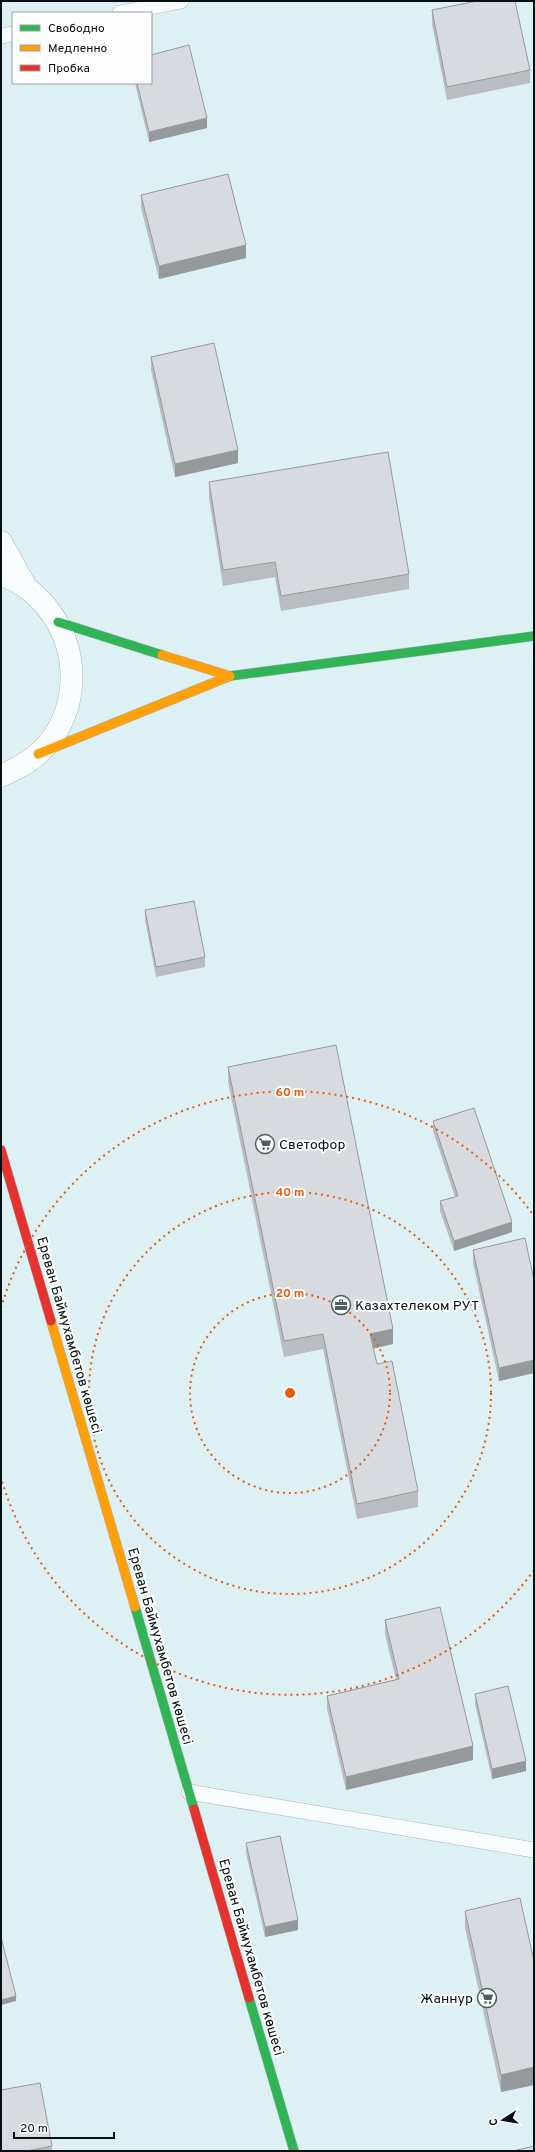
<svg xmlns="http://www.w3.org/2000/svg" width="535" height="2152" viewBox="0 0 535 2152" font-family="Overpass,sans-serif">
<rect width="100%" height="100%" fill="#ddf1f4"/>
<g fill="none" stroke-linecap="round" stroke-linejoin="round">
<g stroke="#a5b4b7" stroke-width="16">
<path id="lane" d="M 120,13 L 181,1
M 1,36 L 13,34
M 189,1792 L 534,1850"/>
</g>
<g stroke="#a5b4b7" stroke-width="23">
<path id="street" d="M 1,542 L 26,587
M 1,575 C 21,581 39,596 51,613 C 82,656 78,718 38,754 C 27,764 14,770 1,776"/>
</g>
<g stroke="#a5b4b7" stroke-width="10">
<path id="fast" d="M 58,622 L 162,655
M 230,676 L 534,636
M 135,1607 L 194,1809
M 249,1998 L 294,2151"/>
</g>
<g stroke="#a5b4b7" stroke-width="10">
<path id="slow" d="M 38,754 L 230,676 L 162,655
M 51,1321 L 135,1607"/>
</g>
<g stroke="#a5b4b7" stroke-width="10">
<path id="jam" d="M 1,1150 L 51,1321
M 194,1809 L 249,1998"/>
</g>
<use href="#lane" stroke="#fafdfd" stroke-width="15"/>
<use href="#street" stroke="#fafdfd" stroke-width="22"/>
<use href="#fast" stroke="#30b455" stroke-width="9"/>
<use href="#slow" stroke="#ff9f0a" stroke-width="9"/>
<use href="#jam" stroke="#e5322d" stroke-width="9"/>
</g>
<path fill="#b9bcc0" d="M 432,10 L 530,70 L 530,83 L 447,100 L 432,24 Z
M 135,83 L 151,83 L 207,128 L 149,142 Z
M 141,195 L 246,258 L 159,279 L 141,208 Z
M 151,357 L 238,463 L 175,477 L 151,370 Z
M 209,482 L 409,574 L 409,589 L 281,611 L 275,577 L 223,586 L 209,498 Z
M 145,910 L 205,957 L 205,967 L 156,977 L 145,920 Z
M 228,1067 L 393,1344 L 373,1349 L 377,1364 L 418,1491 L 418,1507 L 357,1519 L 323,1349 L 284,1357 L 228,1082 Z
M 433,1121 L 512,1232 L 454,1251 L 440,1211 L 440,1201 L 455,1197 L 433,1131 Z
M 473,1250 L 534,1280 L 534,1373 L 499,1381 L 473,1263 Z
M 385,1620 L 473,1760 L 346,1790 L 327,1709 L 327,1696 L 396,1680 L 385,1634 Z
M 475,1694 L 526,1771 L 492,1779 L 475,1704 Z
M 246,1843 L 298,1930 L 265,1937 L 246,1853 Z
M 465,1911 L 534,1961 L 534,2085 L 501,2092 L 465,1928 Z
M 52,2146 L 52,2151 L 1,2151 Z"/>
<path fill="#96999c" d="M 207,118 L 207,128 L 149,142 L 149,132 Z
M 246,245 L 246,258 L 159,279 L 159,266 Z
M 238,450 L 238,463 L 175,477 L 175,464 Z
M 512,1222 L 512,1232 L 454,1251 L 454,1241 Z
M 393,1329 L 393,1344 L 370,1349 L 370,1334 Z
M 534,1360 L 534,1373 L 499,1381 L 499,1368 Z
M 473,1746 L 473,1760 L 346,1790 L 346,1777 Z
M 526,1761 L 526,1771 L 492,1779 L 492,1769 Z
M 298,1920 L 298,1930 L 265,1937 L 265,1927 Z
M 16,1996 L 16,2001 L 1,2005 L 1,2000 Z
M 534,2067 L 534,2085 L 501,2092 L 501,2075 Z"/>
<path fill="#d7dbdf" stroke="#96999c" d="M 477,1 L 515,1 L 530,70 L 447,87 L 432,10 Z
M 189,45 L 207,118 L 149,132 L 137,83 L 151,83 L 151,55 Z
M 228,174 L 246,245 L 159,266 L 141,195 Z
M 214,343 L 238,450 L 175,464 L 151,357 Z
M 388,452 L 409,574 L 281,596 L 275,562 L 223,570 L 209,482 Z
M 194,901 L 205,957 L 156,967 L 145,910 Z
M 336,1045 L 393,1329 L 370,1334 L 377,1364 L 392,1361 L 418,1491 L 357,1504 L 323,1334 L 284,1341 L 228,1067 Z
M 474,1108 L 512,1222 L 454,1241 L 440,1201 L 458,1196 L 433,1121 Z
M 525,1238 L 534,1280 L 534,1360 L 499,1368 L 473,1250 Z
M 440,1607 L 473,1746 L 346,1777 L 327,1696 L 399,1679 L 385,1620 Z
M 508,1686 L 526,1761 L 492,1769 L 475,1694 Z
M 280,1836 L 298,1920 L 265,1927 L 246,1843 Z
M 520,1898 L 534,1961 L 534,2067 L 501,2075 L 465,1911 Z
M 1,1937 L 16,1996 L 1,2000 Z
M 40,2083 L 52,2146 L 27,2151 L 1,2151 L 1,2090 Z
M 534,2146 L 534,2151 L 513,2151 Z"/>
<g fill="none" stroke="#e8590c" stroke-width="2" stroke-dasharray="2 4">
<circle cx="290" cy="1393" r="100"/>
<circle cx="290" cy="1393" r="201"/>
<path d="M534 1570A301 301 0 0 1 1 1478M1 1308A301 301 0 0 1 534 1216"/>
</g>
<defs>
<g id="supermarket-ring" transform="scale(1)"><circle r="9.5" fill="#fdfdfd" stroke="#505e60" stroke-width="1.5"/><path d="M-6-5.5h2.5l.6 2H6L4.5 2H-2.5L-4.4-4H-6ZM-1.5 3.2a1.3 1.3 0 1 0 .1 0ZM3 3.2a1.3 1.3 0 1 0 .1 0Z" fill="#505e60"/></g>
<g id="office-ring" transform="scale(1)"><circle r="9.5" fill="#fdfdfd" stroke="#505e60" stroke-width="1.5"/><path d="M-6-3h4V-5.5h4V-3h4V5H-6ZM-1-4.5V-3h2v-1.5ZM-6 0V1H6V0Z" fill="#505e60"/></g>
</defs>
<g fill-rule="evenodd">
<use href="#supermarket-ring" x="265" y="1144"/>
<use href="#office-ring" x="341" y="1305"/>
<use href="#supermarket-ring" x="487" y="1998"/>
</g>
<g text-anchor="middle" stroke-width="4" stroke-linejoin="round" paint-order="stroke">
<g font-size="14" fill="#040f11" stroke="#fdfdfd" text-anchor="start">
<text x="279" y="1149">Светофор</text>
<text x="355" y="1310">Казахтелеком РУТ</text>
<text x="473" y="2003" text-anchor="end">Жаннур</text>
</g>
<g font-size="14" fill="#040f11" stroke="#fdfdfd">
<text transform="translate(70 1335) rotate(74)" y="5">Ереван Баймухамбетов көшесі</text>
<text transform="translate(161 1646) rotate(74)" y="5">Ереван Баймухамбетов көшесі</text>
<text transform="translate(252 1957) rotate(74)" y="5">Ереван Баймухамбетов көшесі</text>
</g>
</g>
<circle cx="290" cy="1393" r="6" fill="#e8590c" stroke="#fdfdfd" stroke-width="2"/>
<g font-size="12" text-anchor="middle" font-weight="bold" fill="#e8590c" stroke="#fdfdfd" stroke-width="4" stroke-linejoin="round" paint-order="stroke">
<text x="290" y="1096">60 m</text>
<text x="290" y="1196">40 m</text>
<text x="290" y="1297">20 m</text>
</g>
<rect width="535" height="2152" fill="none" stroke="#040f11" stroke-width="4"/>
<rect x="12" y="12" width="140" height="72" fill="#fdfdfd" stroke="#999e9f"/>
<rect x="20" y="25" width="20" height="6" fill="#30b455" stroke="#999e9f"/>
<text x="48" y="32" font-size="12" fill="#040f11">Свободно</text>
<rect x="20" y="45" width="20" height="6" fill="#ff9f0a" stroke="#999e9f"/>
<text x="48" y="52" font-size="12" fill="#040f11">Медленно</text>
<rect x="20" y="65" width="20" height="6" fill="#e5322d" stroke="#999e9f"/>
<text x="48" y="72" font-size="12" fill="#040f11">Пробка</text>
<g transform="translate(503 2120) rotate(258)" stroke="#fdfdfd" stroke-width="3" paint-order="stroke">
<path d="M0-3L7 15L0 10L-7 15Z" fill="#040f11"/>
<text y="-6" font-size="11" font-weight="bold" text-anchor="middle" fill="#040f11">С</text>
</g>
<path d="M14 2132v6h100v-6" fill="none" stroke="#040f11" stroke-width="2"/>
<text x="20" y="2132" font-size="12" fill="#040f11" stroke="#fdfdfd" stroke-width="3" paint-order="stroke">20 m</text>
</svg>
